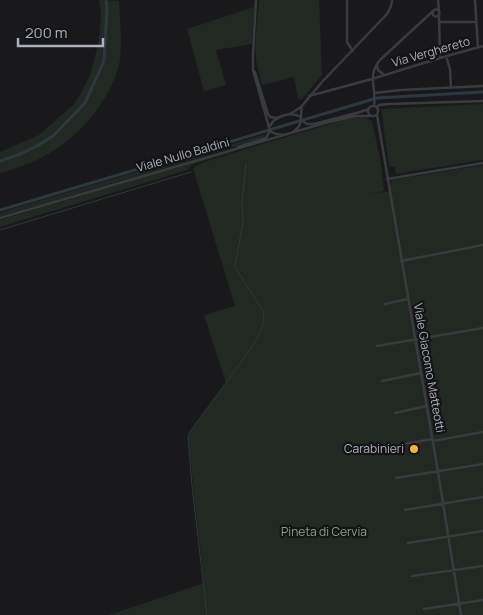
<svg xmlns="http://www.w3.org/2000/svg" width="483" height="615" viewBox="0 0 483 615" font-family="Manrope,sans-serif">
<rect width="100%" height="100%" fill="#19191b"/>
<path fill="#212922" d="M 99,0 L 119,1 C 120,20 123,47 119,65 C 109,103 77,139 43,157 C 29,164 14,169 0,173 L 0,152 L 39,135 L 74,104 L 81,93 L 90,75 L 99,41 L 101,14 Z
M 259,0 L 319,0 L 322,75 L 302,99 L 298,99 L 294,77 L 262,85 L 256,60 L 255,46 Z
M 254,7 L 252,44 L 216,50 L 226,85 L 204,91 L 187,29 Z
M 483,104 L 483,160 L 396,174 L 395,167 L 389,167 L 381,109 Z
M 363,117 L 372,121 L 380,158 L 384,191 L 366,195 L 389,191 L 392,180 L 483,165 L 483,615 L 109,615 L 204,583 L 188,437 L 189,433 L 226,383 L 204,315 L 235,306 L 194,172 L 194,167 C 207,159 227,156 242,150 L 350,118 Z
M 266,134 L 264,137 L 228,149 L 0,217 L 0,213 L 11,209 L 146,169 L 152,169 L 157,166 Z
M 243,149 L 193,164 L 187,170 L 0,227 L 0,220 L 200,160 Z"/>
<g fill="none" stroke-linecap="round" stroke-linejoin="round">
<path stroke="#2e3840" stroke-width="1" d="M 0,230 L 191,172
M 207,615 L 192,486 L 188,437 L 189,433 L 250,350 L 259,335 L 262,329 L 264,315 L 263,311 L 235,267 L 243,221 L 242,203 L 246,163"/>
<path stroke="#2e3840" stroke-width="3" d="M 0,161 L 20,154 L 37,146 L 53,136 L 85,103 L 104,61 L 107,8 L 106,0
M 0,210 L 377,98 L 483,92"/>
<path stroke="#3a3b40" stroke-width="2.5" d="M 347,0 L 347,42 L 353,51
M 438,0 L 439,10
M 475,0 L 478,48
M432.5 13a3.5 3.5 0 1 1 7 0a3.5 3.5 0 1 1-7 0Z
M 439,15 L 440,58
M 439,22 L 476,22
M 446,56 L 450,69 L 451,88
M 377,65 L 378,70 L 383,74
M 255,72 L 268,114 L 270,117 L 278,118
M 374,93 L 401,90 L 483,86
M 309,96 L 372,79 L 440,58 L 483,46
M368 111a5 5 0 1 1 10 0a5 5 0 1 1-10 0Z
M 374,106 C 377,88 366,75 381,59 L 433,11
M 377,107 L 379,105 L 389,104 L 483,101
M 290,114 L 301,107 L 322,82 L 387,14 L 391,6 L 392,0
M 377,115 L 438,472 L 461,615
M 302,121 L 307,124 L 314,124 L 360,112 L 369,109
M 270,126 C 275,116 291,111 301,117
M 270,131 L 276,134 L 283,135
M 293,132 C 305,123 299,118 302,106
M 238,147 L 266,138 L 270,131 L 253,70 L 253,54 L 256,0
M 387,179 L 483,163
M 0,218 L 325,123 L 355,116 L 371,116
M 401,261 L 483,245
M 385,304 L 408,299
M 377,346 L 483,328
M 382,381 L 421,373
M 395,413 L 427,406
M 433,441 L 483,432
M 392,446 L 432,439
M 396,478 L 483,464
M 405,510 L 483,497
M 408,543 L 483,531
M 412,576 L 483,566
M 424,609 L 483,600"/>
</g>
<circle fill="#f5b438" stroke="#141416" stroke-width="2" cx="414" cy="449" r="5"/>
<g text-anchor="middle" stroke-width="4.5" stroke-linejoin="round" paint-order="stroke">
<g font-size="12" fill="#abb0bb" stroke="#141416">
<text transform="translate(431 52) rotate(-16)" y="4">Via Verghereto</text>
<text transform="translate(183 155) rotate(-16)" y="4">Viale Nullo Baldini</text>
<text transform="translate(429 368) rotate(80)" y="4">Viale Giacomo Matteotti</text>
</g>
<g font-size="12" fill="#abb0bb" stroke="#141416" text-anchor="end">
<text x="404" y="453">Carabinieri</text>
</g>
<g font-size="12" fill="#82a684" stroke="#141416">
<text x="324" y="536">Pineta di Cervia</text>
</g>
</g>
<path d="M18 38v8h85v-8" fill="none" stroke="#abb0bb" stroke-width="2.5"/>
<text x="25" y="38" font-size="15" fill="#abb0bb" stroke="#141416" stroke-width="4" paint-order="stroke">200 m</text>
</svg>
